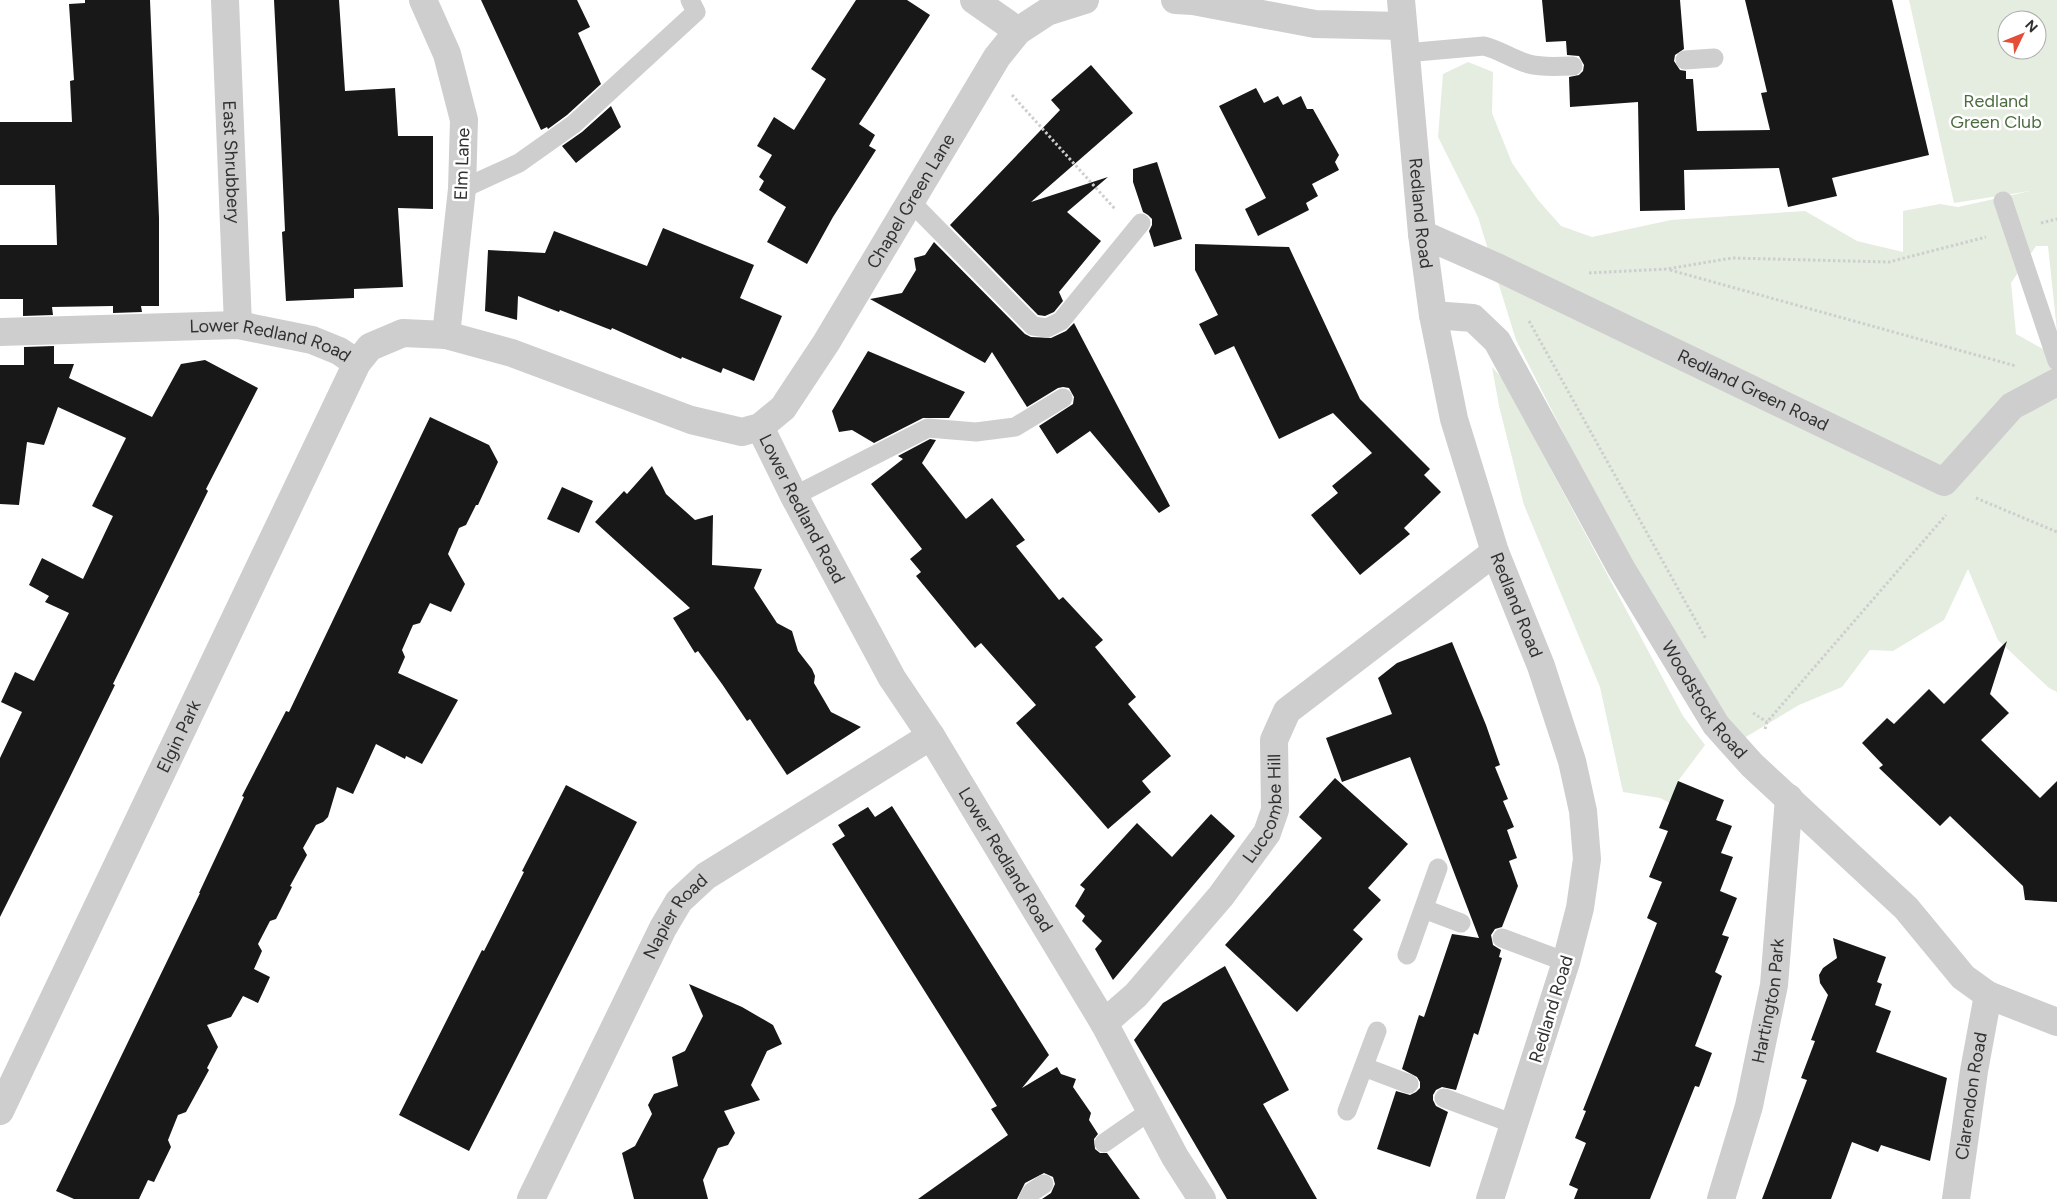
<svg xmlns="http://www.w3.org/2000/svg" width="2057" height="1199" viewBox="0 0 2057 1199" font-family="Figtree,sans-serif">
<rect width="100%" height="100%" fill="#fff"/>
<path fill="#e4eddf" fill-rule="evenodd" d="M 1909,0 L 2057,0 L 2057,331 L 2048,246 L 2036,246 L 2011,283 L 2016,334 L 2057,357 L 2057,692 L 2049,688 L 1998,640 L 1968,569 L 1944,620 L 1893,651 L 1870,650 L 1842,687 L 1799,705 L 1744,738 L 1729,724 L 1616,536 L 1516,340 L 1478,217 L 1438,137 L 1443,74 L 1468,62 L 1493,72 L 1492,113 L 1512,163 L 1538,200 L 1561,226 L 1592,237 L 1671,220 L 1805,211 L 1857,241 L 1903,252 L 1903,211 L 1940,204 L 1958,207 L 2030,191 L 1954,203 ZM 2007,20 L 2037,20 L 2037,50 L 2007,50 Z
M 1492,367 L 1502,378 L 1683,716 L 1705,745 L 1678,781 L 1670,803 L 1660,798 L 1623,792 L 1600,687 L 1524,505 L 1499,406 Z"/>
<path fill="#181818" d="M 85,0 L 150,0 L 159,218 L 159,306 L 141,306 L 142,312 L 113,313 L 113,306 L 52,307 L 53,315 L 23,316 L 23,299 L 0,299 L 0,245 L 57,245 L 55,185 L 0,185 L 0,122 L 72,122 L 70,81 L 74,80 L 69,4 L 85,3 Z
M 274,0 L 339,0 L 345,91 L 395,88 L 398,136 L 433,136 L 433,209 L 398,208 L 403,287 L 354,289 L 354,298 L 286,301 L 282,232 L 285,231 L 280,118 Z
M 481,0 L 577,0 L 590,27 L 578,33 L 601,84 L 567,115 L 548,129 L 547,127 L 541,130 Z
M 856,0 L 907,0 L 930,15 L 859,124 L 875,135 L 869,146 L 876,150 L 833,217 L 807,264 L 767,242 L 786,207 L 759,190 L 764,181 L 759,177 L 772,155 L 757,146 L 774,117 L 794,130 L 826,79 L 811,69 Z
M 1542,0 L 1680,0 L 1684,49 L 1675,55 L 1674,61 L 1680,70 L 1686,71 L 1686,79 L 1693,79 L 1697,131 L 1770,130 L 1761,93 L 1767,92 L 1745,0 L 1892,0 L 1929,155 L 1832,178 L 1837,196 L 1788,207 L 1779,168 L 1684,170 L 1685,210 L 1640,211 L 1638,102 L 1570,107 L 1569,77 L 1579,75 L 1583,71 L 1584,65 L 1579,56 L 1567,55 L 1566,41 L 1546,42 Z
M 1091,65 L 1133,113 L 1031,202 L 1108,177 L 1067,212 L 1101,241 L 1059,292 L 1063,301 L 1054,312 L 1045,316 L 1038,315 L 950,225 L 1060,110 L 1051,100 Z
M 1256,88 L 1264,103 L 1278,96 L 1283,105 L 1301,96 L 1307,109 L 1313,109 L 1339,155 L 1335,162 L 1339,170 L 1312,184 L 1318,196 L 1306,203 L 1309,210 L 1258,236 L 1245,209 L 1266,198 L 1219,106 Z
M 611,106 L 621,127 L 576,163 L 562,146 L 582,132 Z
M 1157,162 L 1182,239 L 1154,247 L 1149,231 L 1152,225 L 1152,219 L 1148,215 L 1143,212 L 1133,182 L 1133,169 Z
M 663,228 L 754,265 L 740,298 L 782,316 L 754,381 L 723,368 L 721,373 L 682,357 L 681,359 L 612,328 L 611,330 L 560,310 L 559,312 L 518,296 L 517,320 L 485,311 L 488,250 L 545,253 L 554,231 L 647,266 Z
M 934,242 L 1025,334 L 1031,337 L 1051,338 L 1066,331 L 1074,323 L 1170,506 L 1159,513 L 1090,431 L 1057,454 L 1039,426 L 1073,404 L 1074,397 L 1069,388 L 1063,387 L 1058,388 L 1027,407 L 992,352 L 985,363 L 870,299 L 902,293 L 916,270 L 914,258 L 925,255 Z
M 1195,244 L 1289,247 L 1360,399 L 1430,469 L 1424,475 L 1441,492 L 1404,528 L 1410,534 L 1360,575 L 1311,515 L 1338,493 L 1332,486 L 1372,453 L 1333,413 L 1279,439 L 1234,346 L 1215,355 L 1199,324 L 1218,315 L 1195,270 Z
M 54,346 L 54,364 L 74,364 L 69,378 L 152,417 L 181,364 L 205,360 L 258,388 L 206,489 L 208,491 L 113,684 L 115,685 L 68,781 L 0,917 L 0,758 L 22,712 L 1,702 L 15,672 L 34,681 L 69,613 L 45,602 L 49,596 L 29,585 L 42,558 L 83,579 L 113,516 L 92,506 L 126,438 L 58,407 L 44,445 L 27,442 L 19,505 L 0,504 L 0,365 L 24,365 L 24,347 Z
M 868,351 L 965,392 L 949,418 L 923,418 L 874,443 L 852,430 L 839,432 L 832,411 Z
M 430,417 L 489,445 L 498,462 L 478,505 L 476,505 L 466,525 L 459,528 L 448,554 L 465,584 L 451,612 L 430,603 L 420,623 L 413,625 L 402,650 L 405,657 L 398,673 L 458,700 L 422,764 L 406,756 L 405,759 L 376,744 L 353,794 L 337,787 L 328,817 L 323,822 L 316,825 L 303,848 L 307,855 L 290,886 L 292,887 L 276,919 L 270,921 L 258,944 L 262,951 L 254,969 L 270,977 L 258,1003 L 243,996 L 231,1017 L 207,1025 L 218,1047 L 207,1068 L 209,1070 L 186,1112 L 178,1115 L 168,1140 L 171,1147 L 154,1182 L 148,1180 L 139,1199 L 74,1199 L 56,1191 L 200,893 L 199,893 L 244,797 L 242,796 L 286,711 L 289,712 Z
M 930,439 L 936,440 L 922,463 L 966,519 L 992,498 L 1025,540 L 1016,546 L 1059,600 L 1063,597 L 1103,640 L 1095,647 L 1136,697 L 1128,704 L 1171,756 L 1142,781 L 1151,792 L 1108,829 L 1016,723 L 1036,705 L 981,643 L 975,648 L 916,576 L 921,572 L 910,559 L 922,549 L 871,484 L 903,459 L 898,456 Z
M 652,466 L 666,494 L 695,520 L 713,515 L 712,565 L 762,569 L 754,588 L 777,623 L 792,631 L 798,651 L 812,669 L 815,676 L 814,683 L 824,700 L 831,712 L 861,727 L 787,775 L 750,719 L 747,721 L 722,684 L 698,651 L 695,653 L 673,618 L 690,608 L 595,522 L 624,491 L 627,494 Z
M 562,487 L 593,501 L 579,533 L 547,519 Z
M 2007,641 L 1990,694 L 2009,713 L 1981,740 L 2040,798 L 2057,781 L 2057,902 L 2025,900 L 2023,886 L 1950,816 L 1940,826 L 1879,768 L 1883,765 L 1862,743 L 1887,718 L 1894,724 L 1929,689 L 1944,704 Z
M 1452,642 L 1486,725 L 1500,765 L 1495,767 L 1508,799 L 1503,801 L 1514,827 L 1507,830 L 1517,858 L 1509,861 L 1518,886 L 1502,927 L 1495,929 L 1491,935 L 1493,945 L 1501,950 L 1499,957 L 1502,958 L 1478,1035 L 1474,1033 L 1456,1090 L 1442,1087 L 1436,1090 L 1433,1095 L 1433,1100 L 1436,1106 L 1448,1112 L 1430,1167 L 1377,1149 L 1396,1091 L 1410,1095 L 1416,1092 L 1420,1088 L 1420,1082 L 1417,1077 L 1402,1069 L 1419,1015 L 1424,1017 L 1452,934 L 1479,938 L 1410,757 L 1342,782 L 1326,738 L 1392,714 L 1378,678 L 1397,663 Z
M 1335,778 L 1408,844 L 1368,888 L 1381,900 L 1353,930 L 1363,939 L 1297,1012 L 1225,945 L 1322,838 L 1299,817 Z
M 1678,781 L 1724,800 L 1716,820 L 1732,826 L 1721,853 L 1733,857 L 1720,891 L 1737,898 L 1722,935 L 1729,937 L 1715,972 L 1722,976 L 1695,1046 L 1712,1053 L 1699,1087 L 1695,1086 L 1650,1199 L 1574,1199 L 1578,1189 L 1569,1185 L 1586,1143 L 1575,1138 L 1586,1111 L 1583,1110 L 1657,923 L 1647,918 L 1662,882 L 1649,877 L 1668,831 L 1659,828 Z
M 566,785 L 637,822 L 469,1151 L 399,1115 L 482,950 L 484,951 L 524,872 L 522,871 Z
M 892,806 L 1049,1055 L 1022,1088 L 1057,1067 L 1061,1074 L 1076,1079 L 1073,1087 L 1091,1113 L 1089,1120 L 1098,1134 L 1094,1139 L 1095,1149 L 1100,1153 L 1107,1153 L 1140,1199 L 1042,1199 L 1051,1193 L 1055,1184 L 1053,1177 L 1044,1173 L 1025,1183 L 1017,1199 L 918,1199 L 1008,1135 L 991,1109 L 997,1106 L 832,844 L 845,836 L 838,825 L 868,807 L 875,817 Z
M 1211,814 L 1235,836 L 1113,980 L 1095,949 L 1102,941 L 1082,921 L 1085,916 L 1075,906 L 1085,889 L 1080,885 L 1137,823 L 1172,857 Z
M 1833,938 L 1886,957 L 1877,982 L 1882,984 L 1875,1005 L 1891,1011 L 1876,1052 L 1947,1078 L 1930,1161 L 1881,1145 L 1878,1152 L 1852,1142 L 1831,1199 L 1762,1199 L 1807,1080 L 1801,1078 L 1815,1041 L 1811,1040 L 1828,995 L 1820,983 L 1819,975 L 1823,968 L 1837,958 Z
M 1225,966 L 1289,1090 L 1263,1104 L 1317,1199 L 1227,1199 L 1134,1040 L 1163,1003 Z
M 689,984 L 742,1007 L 773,1025 L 782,1044 L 767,1051 L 751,1085 L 760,1100 L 724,1111 L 735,1133 L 728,1145 L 718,1148 L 703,1180 L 708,1199 L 634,1199 L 622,1153 L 635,1146 L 652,1114 L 648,1105 L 654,1094 L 678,1086 L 672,1057 L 685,1051 L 703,1016 Z"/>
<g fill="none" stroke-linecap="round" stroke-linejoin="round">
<path stroke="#cecece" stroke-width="3" stroke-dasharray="2.5 2.5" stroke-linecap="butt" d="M 1012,95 L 1115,209
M 2041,223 L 2057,219
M 1670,270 L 2016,366
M 1589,273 L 1667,269 L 1732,258 L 1889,262 L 1986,237
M 1529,321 L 1706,639
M 1976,498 L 2057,532
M 1753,713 L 1767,722
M 1765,729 L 1767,722 L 1946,515"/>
<path stroke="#cecece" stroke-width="19" d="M 1405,53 L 1484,46 C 1500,50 1514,60 1529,64 C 1544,68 1558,66 1573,66
M 1685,60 L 1714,58
M 462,189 L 519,163 L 574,124 L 696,12 L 690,0
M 2003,201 L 2057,361
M 911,202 L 1033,326 L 1047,328 L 1061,321 L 1141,223
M 794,496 L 928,428 L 976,432 L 1015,427 L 1063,398
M 1424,909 L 1461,923
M 1502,938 L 1566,962
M 1407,955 L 1438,868
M 1364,1067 L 1409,1084
M 1444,1098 L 1514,1124
M 1347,1111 L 1377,1031
M 1104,1143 L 1150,1111
M 1028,1199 L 1032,1192 L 1044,1184"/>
<g stroke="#cecece" stroke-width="28">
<path id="s1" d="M 225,0 L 238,325"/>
<path d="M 423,0 L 447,54 L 464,120 L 462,189 L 446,335"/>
<path d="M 974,0 L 1018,31"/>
<path d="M 1175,0 L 1193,1 L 1315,24 L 1402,26"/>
<path id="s2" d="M 1422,234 L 1499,268 L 1944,482 L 2012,406 L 2057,382"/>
<path id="s3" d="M 1433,315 L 1473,318 L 1497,341 L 1621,568 L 1716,725 L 1752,765 L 1906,908 L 1963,977 L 1988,995 L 2057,1022"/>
<path id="s4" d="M 0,332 L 238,325 L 312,340 L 339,351 L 357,363"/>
<path id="s5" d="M 760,427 L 794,496 L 892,678 L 931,736 L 1104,1023 L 1175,1157 L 1202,1199"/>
<path id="s6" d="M 1104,1023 L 1136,995 L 1221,896 L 1267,833 L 1275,810 L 1274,740 L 1287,711 L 1495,552"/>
<path id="s7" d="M 0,1111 L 357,363 L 370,347 L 403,333 L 446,335 L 512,353 L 691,420 L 742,432 L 760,427 L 783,408 L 826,343 L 997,57 L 1018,31 L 1047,12 L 1085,0"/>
<path id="s8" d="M 531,1199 L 663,928 L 679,901 L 706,876 L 931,736"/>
<path id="s9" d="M 1721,1199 L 1749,1106 L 1774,985 L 1789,798"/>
<path id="s10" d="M 1956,1199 L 1974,1071 L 1988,995"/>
</g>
<path stroke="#cecece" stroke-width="28" id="s11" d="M 1401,0 L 1422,234 L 1433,315 L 1454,419 L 1495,552 L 1541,666 L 1572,761 L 1583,811 L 1587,859 L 1580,908 L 1566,962 L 1490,1199"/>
</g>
<g text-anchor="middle" stroke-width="5" stroke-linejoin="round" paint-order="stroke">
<g font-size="18" fill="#4b6d3e" stroke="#fff">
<text x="1996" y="107">Redland<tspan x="1996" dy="21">Green Club</tspan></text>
</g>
<g font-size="18" fill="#313131" stroke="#fff">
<text dy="6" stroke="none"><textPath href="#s1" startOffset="162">East Shrubbery</textPath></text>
<text transform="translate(462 164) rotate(-88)" y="6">Elm Lane</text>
<text dy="6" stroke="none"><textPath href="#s7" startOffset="1532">Chapel Green Lane</textPath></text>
<text dy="6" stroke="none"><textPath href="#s11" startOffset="214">Redland Road</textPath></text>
<text dy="6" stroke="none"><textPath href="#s4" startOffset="272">Lower Redland Road</textPath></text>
<text dy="6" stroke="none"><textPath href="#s2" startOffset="366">Redland Green Road</textPath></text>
<text dy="6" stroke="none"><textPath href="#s5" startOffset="92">Lower Redland Road</textPath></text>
<text dy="6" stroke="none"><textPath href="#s11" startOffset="619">Redland Road</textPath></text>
<text dy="6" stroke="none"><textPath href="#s3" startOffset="488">Woodstock Road</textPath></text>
<text dy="6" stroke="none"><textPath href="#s7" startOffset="415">Elgin Park</textPath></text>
<text dy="6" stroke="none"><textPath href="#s6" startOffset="274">Luccombe Hill</textPath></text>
<text dy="6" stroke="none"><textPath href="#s5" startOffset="498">Lower Redland Road</textPath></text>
<text dy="6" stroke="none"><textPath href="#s8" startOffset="318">Napier Road</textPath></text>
<text dy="6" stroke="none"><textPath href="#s9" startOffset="204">Hartington Park</textPath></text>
<text transform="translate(1551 1009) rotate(-73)" y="6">Redland Road</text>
<text dy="6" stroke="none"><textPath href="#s10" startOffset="104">Clarendon Road</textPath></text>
</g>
</g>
<g transform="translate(2022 35) rotate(47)"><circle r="24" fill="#ffffff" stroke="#adadad"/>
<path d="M0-4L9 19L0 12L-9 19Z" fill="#e44d37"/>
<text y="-8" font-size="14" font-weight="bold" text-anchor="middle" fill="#313131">N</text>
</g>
</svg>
